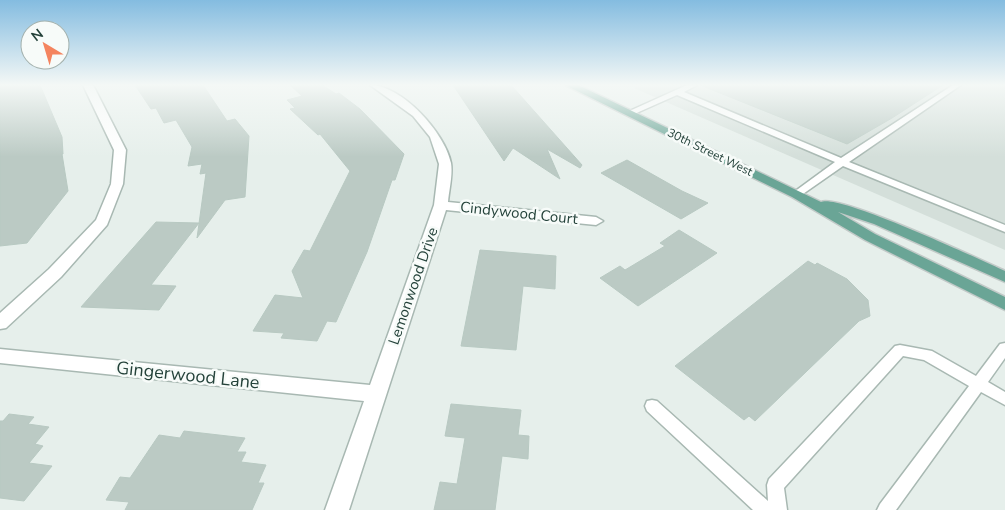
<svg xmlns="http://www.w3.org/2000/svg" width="1005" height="510" viewBox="0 0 1005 510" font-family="'Nunito Sans',sans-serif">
<rect width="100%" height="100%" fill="#e6efeb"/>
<path fill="#d4dfda" d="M 641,85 L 1005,85 L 1005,250 L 634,88 Z"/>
<path fill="#bbcac4" stroke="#b8c9c2" d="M 0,85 L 40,85 L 62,137 L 63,154 L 62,154 L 68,191 L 27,243 L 0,246 Z
M 135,85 L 203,85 L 227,121 L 235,119 L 249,136 L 245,197 L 225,200 L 197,238 L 206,173 L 200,174 L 202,164 L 188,166 L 192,147 L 176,120 L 164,123 L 156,108 L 151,109 Z
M 290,85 L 322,85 L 336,94 L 339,93 L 360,109 L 404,154 L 395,180 L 392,180 L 367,252 L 336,322 L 327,321 L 317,341 L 281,338 L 284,333 L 253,331 L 275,295 L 303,298 L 292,271 L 304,250 L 310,251 L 350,171 L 320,134 L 318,135 L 290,109 L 295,108 L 287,100 L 302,96 Z
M 453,85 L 511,85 L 582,165 L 580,168 L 547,149 L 560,179 L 513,148 L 504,161 Z
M 700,85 L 943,85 L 892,118 L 847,144 Z
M 627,160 L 682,191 L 708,203 L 681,219 L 601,173 Z
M 156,222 L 199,223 L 151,285 L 176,286 L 159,310 L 81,307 Z
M 679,230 L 717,253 L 638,306 L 600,278 L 620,266 L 625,270 L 665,246 L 660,243 Z
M 480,250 L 556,256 L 555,289 L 523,286 L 516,350 L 461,346 Z
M 808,261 L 815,265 L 817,263 L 847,279 L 868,300 L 870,316 L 859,321 L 755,421 L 749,416 L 744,420 L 675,366 Z
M 451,404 L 521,410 L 518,435 L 529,436 L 528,459 L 502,456 L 495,510 L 434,510 L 440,482 L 457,484 L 465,438 L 445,436 Z
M 9,414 L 34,417 L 28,424 L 49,427 L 35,444 L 43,446 L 29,463 L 52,466 L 24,501 L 0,498 L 0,421 L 3,421 Z
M 184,431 L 245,438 L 237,452 L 246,452 L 241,462 L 266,465 L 258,483 L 264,483 L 252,510 L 125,510 L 129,502 L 106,500 L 120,477 L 130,478 L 159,435 L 180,438 Z"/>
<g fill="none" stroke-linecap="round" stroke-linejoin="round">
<g stroke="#a8b8b2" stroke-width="3">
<path id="lane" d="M 687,85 L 697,85 L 684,92 L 841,158 L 953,85 L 961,85 L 849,162 L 1005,225 L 1005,232 L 843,166 L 800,196 L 794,196 L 792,194 L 794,192 L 835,162 L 677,95 L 632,115 L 625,113 Z
M 1005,343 L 1005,358 L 988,382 L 1005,392 L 1005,405 L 981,392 L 896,510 L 877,510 L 880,504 L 969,386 L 924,360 L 903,356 L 784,488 L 787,510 L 753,510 L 647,411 L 645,406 L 647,401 L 652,400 L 657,401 L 768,501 L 767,485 L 769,479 L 895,346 L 900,345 L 932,351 L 976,376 L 1000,344 Z"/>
</g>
<g stroke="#a8b8b2" stroke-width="3">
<path id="street" d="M 83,85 L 93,85 L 126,150 L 123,184 L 107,225 L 61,277 L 6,328 L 0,329 L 0,313 L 49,269 L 96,220 L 111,184 L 114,150 Z
M 370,85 C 402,85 445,133 451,163 C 453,175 449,190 448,202 L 596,217 L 603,221 L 596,225 L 446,210 L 349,510 L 325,510 L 364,401 L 0,363 L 0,349 L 370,385 L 434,205 L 439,164 L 430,137 L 413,116 Z"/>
</g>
<g stroke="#c2cac8" stroke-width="3">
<path id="primary" d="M 565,85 L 578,85 L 821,202 C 838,193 979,259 1005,271 L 1005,282 L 874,224 L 838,212 L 875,234 L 1005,297 L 1005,310 L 865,240 L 792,197 Z"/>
</g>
<use href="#lane" fill="#fff" fill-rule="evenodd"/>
<use href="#street" fill="#fff" fill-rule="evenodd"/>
<use href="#primary" fill="#6aa596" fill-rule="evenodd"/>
</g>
<linearGradient id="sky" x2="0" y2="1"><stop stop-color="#84bce0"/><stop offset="0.54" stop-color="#f4f8f6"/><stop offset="1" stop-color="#f4f8f6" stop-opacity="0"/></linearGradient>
<rect width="1005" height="157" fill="url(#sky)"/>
<g text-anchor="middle" stroke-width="5" stroke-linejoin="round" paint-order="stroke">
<g font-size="12" fill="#24423a" stroke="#f7fbf9">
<text transform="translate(710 152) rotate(26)" y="4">30th Street West</text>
</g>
<g font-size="15" fill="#24423a" stroke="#f7fbf9">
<text transform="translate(519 213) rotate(6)" y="5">Cindywood Court</text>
<text transform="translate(413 286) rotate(-71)" y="5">Lemonwood Drive</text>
</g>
<g font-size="18" fill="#24423a" stroke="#f7fbf9">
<text transform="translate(188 375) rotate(6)" y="6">Gingerwood Lane</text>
</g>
</g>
<g transform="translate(45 45) rotate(322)"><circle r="24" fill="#f7fbf9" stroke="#a3b1ad"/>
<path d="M0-4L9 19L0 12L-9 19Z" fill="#f4845f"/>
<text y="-8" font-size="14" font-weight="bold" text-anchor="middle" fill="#24423a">N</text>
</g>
</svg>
